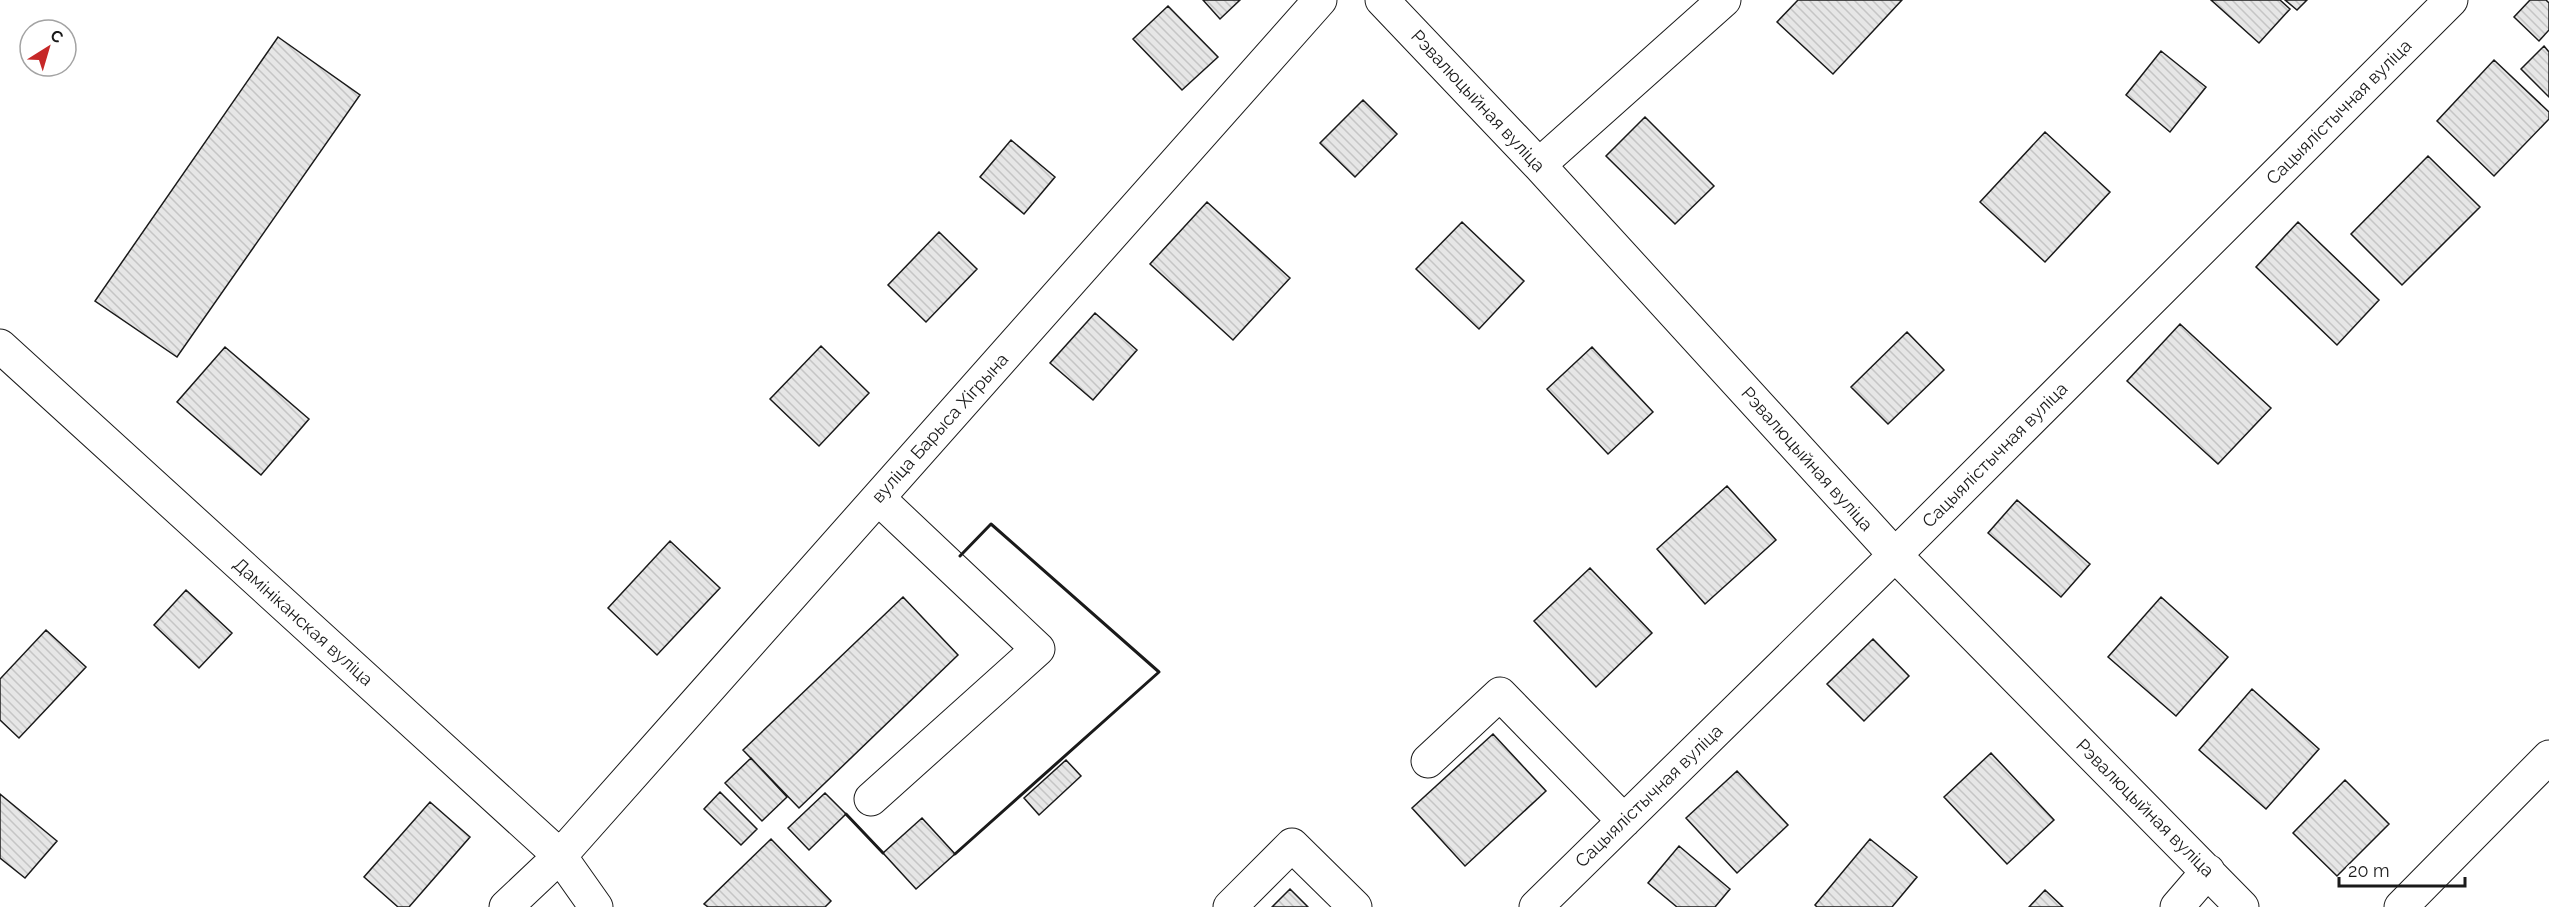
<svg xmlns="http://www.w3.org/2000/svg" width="2549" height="907" viewBox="0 0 2549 907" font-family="Raleway,sans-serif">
<defs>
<pattern id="building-back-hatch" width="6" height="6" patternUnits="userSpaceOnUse" patternTransform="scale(1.5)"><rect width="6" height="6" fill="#e6e6e6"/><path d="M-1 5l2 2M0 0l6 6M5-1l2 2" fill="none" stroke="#c5c5c5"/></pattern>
</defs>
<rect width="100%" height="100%" fill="#fff"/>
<path fill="url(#building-back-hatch)" stroke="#1a1a1a" stroke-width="1.5" d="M 1203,0 L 1240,0 L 1220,19 Z
M 1798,0 L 1902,0 L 1833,74 L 1777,22 Z
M 2211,0 L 2280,0 L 2290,9 L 2259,43 Z
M 2285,0 L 2307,0 L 2297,10 Z
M 2530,0 L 2546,0 L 2549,3 L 2549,30 L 2539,41 L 2514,17 Z
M 1168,6 L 1218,57 L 1182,90 L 1133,39 Z
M 278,37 L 360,95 L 177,357 L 95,301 Z
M 2544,46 L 2549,52 L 2549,97 L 2521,69 Z
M 2161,51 L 2206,87 L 2170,132 L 2126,95 Z
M 2494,60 L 2549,112 L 2549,119 L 2494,176 L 2437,121 Z
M 1363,100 L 1397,134 L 1355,177 L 1320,143 Z
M 1645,117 L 1714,186 L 1675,224 L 1606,156 Z
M 2045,132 L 2110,192 L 2045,262 L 1980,202 Z
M 1011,140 L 1055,177 L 1024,214 L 980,177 Z
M 2428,156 L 2480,207 L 2402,285 L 2351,234 Z
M 1207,202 L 1290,278 L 1233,340 L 1150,264 Z
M 1462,222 L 1524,281 L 1479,329 L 1416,269 Z
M 2298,222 L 2379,300 L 2337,345 L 2256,267 Z
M 939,232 L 977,269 L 926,322 L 888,285 Z
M 1095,313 L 1137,350 L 1093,400 L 1050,363 Z
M 2180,324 L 2271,408 L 2218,464 L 2127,381 Z
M 1907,332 L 1944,370 L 1888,424 L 1851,387 Z
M 821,346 L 869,393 L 819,446 L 770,399 Z
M 225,347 L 309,419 L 261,475 L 177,402 Z
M 1592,347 L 1653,412 L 1608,454 L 1547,389 Z
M 1727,486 L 1776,540 L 1705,604 L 1657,549 Z
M 2017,500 L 2090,564 L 2061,597 L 1988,533 Z
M 670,541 L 720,588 L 657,655 L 608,608 Z
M 1590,568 L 1652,633 L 1596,687 L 1534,621 Z
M 186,590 L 232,633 L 199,668 L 154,625 Z
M 903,597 L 958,655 L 799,808 L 743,750 Z
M 2161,597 L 2228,657 L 2176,716 L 2108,657 Z
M 46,630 L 86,667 L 19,738 L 0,720 L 0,679 Z
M 1873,639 L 1909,676 L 1864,721 L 1827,684 Z
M 2252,689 L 2319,749 L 2266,809 L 2199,750 Z
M 1493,734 L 1546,791 L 1465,866 L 1412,808 Z
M 1991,753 L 2054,820 L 2007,864 L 1944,797 Z
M 751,758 L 787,797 L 762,821 L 725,783 Z
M 1066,760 L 1081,776 L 1039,815 L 1024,798 Z
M 1737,771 L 1788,825 L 1737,873 L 1686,818 Z
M 2345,780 L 2389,824 L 2337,876 L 2293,833 Z
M 720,792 L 757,829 L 741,845 L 704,809 Z
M 825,793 L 846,814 L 809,850 L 788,828 Z
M 0,794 L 57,841 L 25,878 L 0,858 Z
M 430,802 L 470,837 L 409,907 L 398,907 L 364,877 Z
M 922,818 L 955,854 L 916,889 L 883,853 Z
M 771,839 L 831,901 L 825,907 L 708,907 L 704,904 Z
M 1870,839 L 1917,877 L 1892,907 L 1817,907 L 1815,905 Z
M 1679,846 L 1730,889 L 1715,907 L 1677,907 L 1648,883 Z
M 1290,889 L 1308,907 L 1272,907 Z
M 2045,890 L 2063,907 L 2029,907 Z"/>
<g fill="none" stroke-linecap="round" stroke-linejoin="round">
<g stroke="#1a1a1a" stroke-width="35">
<path id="minor" d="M 1382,0 L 1539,165 L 1895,555 L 2242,907
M 1539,165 L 1724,0
M 0,346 L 560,856 L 596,907
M 1428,761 L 1500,694 L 1624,821
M 871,799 L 1038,649 L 878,498
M 506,907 L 560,856 L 1320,0
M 1230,907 L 1292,845 L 1355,907
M 1536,907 L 1895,555 L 2451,0
M 2177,907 L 2208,871
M 2401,907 L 2549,757"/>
</g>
<use href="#minor" stroke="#fff" stroke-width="33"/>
<path stroke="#1a1a1a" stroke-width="3" d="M 846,814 L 883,853
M 955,854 L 1159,672 L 991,524 L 960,556"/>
</g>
<g text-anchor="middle" stroke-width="4.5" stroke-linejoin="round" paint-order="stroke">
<g font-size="18" fill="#1a1a1a" stroke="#fff">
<text transform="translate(1478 101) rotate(47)" y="6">Рэвалюцыйная вуліца</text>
<text transform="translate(2339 112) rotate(-45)" y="6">Сацыялістычная вуліца</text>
<text transform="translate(940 428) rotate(-48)" y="6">вуліца Барыса Хігрына</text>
<text transform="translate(1995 455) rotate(-45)" y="6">Сацыялістычная вуліца</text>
<text transform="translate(1807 459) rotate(48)" y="6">Рэвалюцыйная вуліца</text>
<text transform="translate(303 622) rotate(42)" y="6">Дамініканская вуліца</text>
<text transform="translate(1649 796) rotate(-44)" y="6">Сацыялістычная вуліца</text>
<text transform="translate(2145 808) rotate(45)" y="6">Рэвалюцыйная вуліца</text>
</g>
</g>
<g transform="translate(48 48) rotate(37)"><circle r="28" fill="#ffffff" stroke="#a3a3a3" stroke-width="1.5"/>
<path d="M0-4.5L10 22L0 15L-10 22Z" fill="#c62828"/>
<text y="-9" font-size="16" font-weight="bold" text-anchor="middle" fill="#1a1a1a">С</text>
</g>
<path d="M2339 877v9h126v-9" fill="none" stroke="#1a1a1a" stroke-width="3"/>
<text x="2348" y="877" font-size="18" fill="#1a1a1a" stroke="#ffffff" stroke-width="4.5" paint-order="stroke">20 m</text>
</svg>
